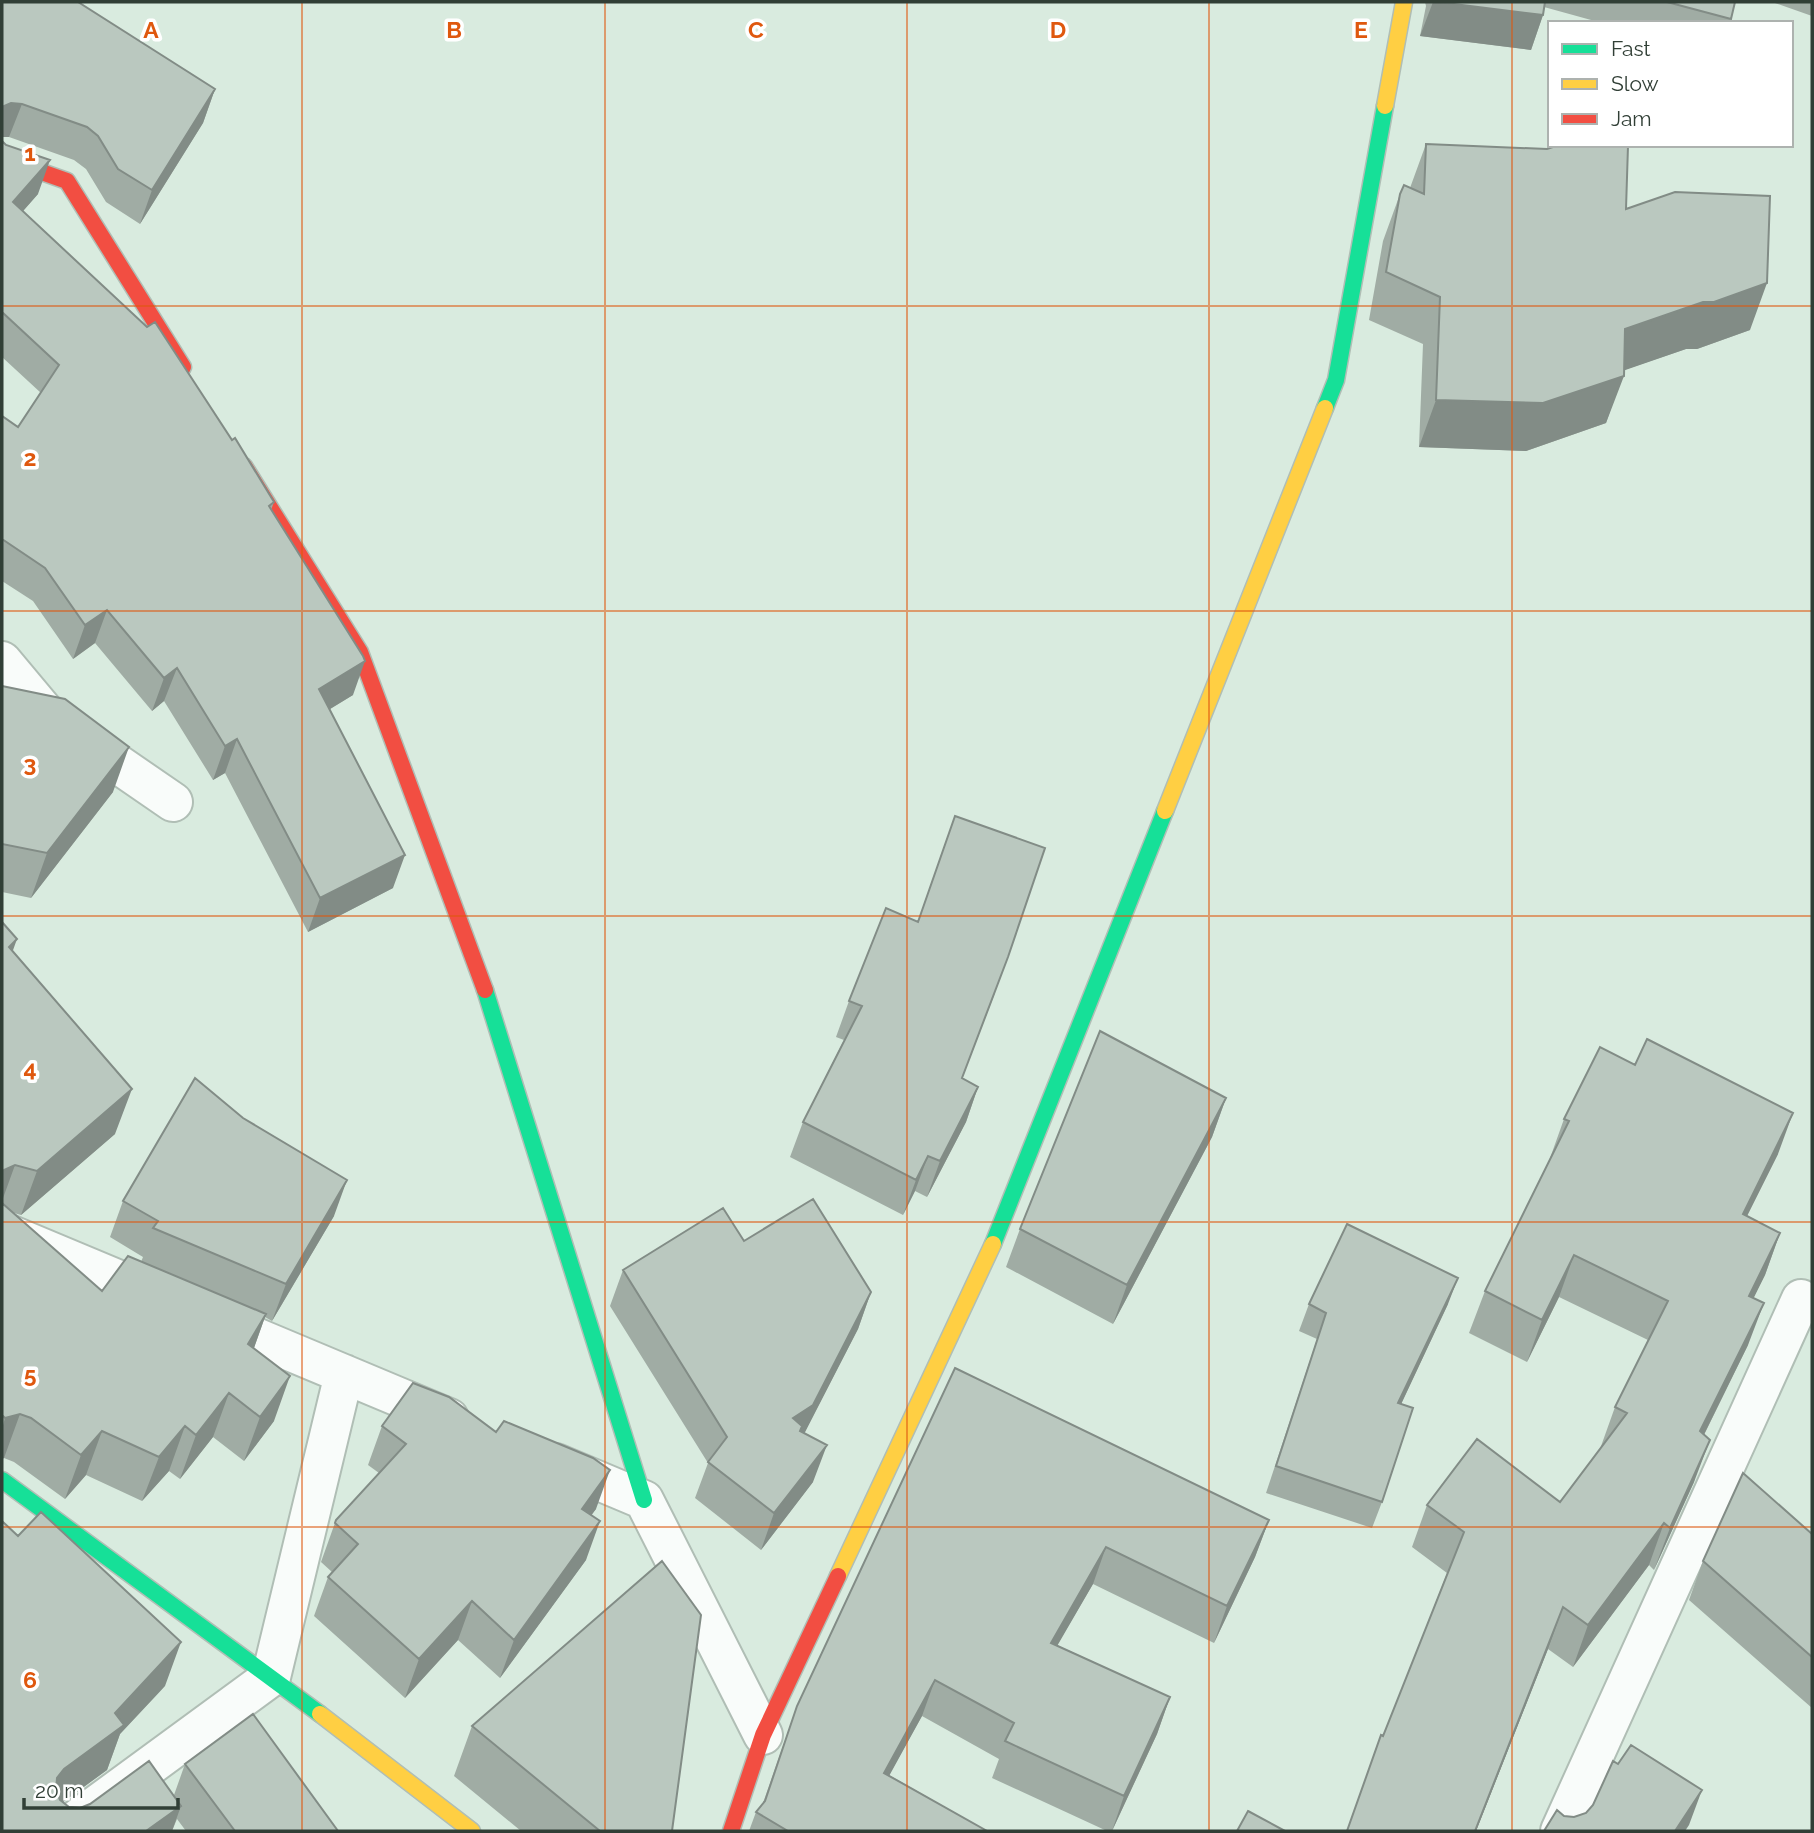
<svg xmlns="http://www.w3.org/2000/svg" width="1814" height="1833" viewBox="0 0 1814 1833" font-family="Raleway,sans-serif">
<rect width="100%" height="100%" fill="#d9ebdf"/>
<g fill="none" stroke-linecap="round" stroke-linejoin="round">
<g stroke="#b0beb5" stroke-width="42">
<path id="street" d="M 2,661 L 48,716 L 173,802
M 2,1231 L 449,1418
M 556,1463 L 644,1500 L 763,1735
M 61,1831 L 271,1677 L 344,1374
M 1560,1831 L 1801,1299"/>
</g>
<g stroke="#b0beb5" stroke-width="19">
<path id="fast" d="M 1325,408 L 1336,380 L 1385,106
M 485,990 L 644,1500
M 993,1244 L 1165,811
M 2,1480 L 320,1714"/>
</g>
<g stroke="#b0beb5" stroke-width="19">
<path id="slow" d="M 1385,106 L 1404,2
M 1165,811 L 1325,408
M 838,1576 L 993,1244
M 320,1714 L 472,1831"/>
</g>
<g stroke="#b0beb5" stroke-width="19">
<path id="jam" d="M 2,158 L 67,181 L 183,367
M 244,466 L 360,652 L 485,990
M 731,1831 L 763,1735 L 838,1576"/>
</g>
<use href="#street" stroke="#f9fcfa" stroke-width="38"/>
<use href="#fast" stroke="#16e098" stroke-width="16"/>
<use href="#slow" stroke="#ffcf43" stroke-width="16"/>
<use href="#jam" stroke="#f24e42" stroke-width="16"/>
</g>
<path fill="#a0aca4" d="M 2,2 L 215,89 L 203,123 L 140,224 L 106,202 L 86,169 L 74,160 L 9,137 Z
M 1425,2 L 1735,2 L 1729,23 L 1602,23 L 1544,7 L 1543,15 L 1531,50 L 1420,36 L 1426,6 Z
M 1772,2 L 1812,2 L 1812,16 Z
M 2,141 L 38,194 L 23,211 L 232,440 L 274,502 L 271,510 L 353,695 L 330,709 L 393,888 L 308,932 L 225,773 L 213,780 L 164,701 L 152,711 L 95,643 L 73,659 L 33,601 L 2,581 L 2,416 L 18,427 L 41,393 L 2,357 Z
M 1426,144 L 1626,209 L 1750,330 L 1697,349 L 1686,349 L 1624,370 L 1606,423 L 1526,451 L 1419,447 L 1423,344 L 1369,320 L 1383,241 L 1400,194 L 1410,188 Z
M 2,686 L 113,792 L 31,898 L 2,892 Z
M 955,816 L 995,993 L 962,1078 L 978,1087 L 966,1122 L 927,1197 L 915,1191 L 903,1215 L 790,1157 L 803,1122 L 844,1040 L 836,1037 L 849,1001 L 918,921 Z
M 2,922 L 12,951 L 115,1134 L 21,1215 L 14,1213 L 102,1291 L 141,1262 L 143,1257 L 110,1237 L 123,1201 L 334,1216 L 272,1321 L 265,1317 L 254,1348 L 274,1421 L 244,1461 L 213,1437 L 180,1479 L 169,1471 L 142,1501 L 86,1475 L 65,1499 L 14,1462 L 4,1458 L 2,1459 Z
M 1226,1098 L 1212,1137 L 1113,1324 L 1006,1267 L 1020,1229 Z
M 1564,1119 L 1778,1154 L 1747,1216 L 1780,1233 L 1765,1275 L 1753,1298 L 1748,1345 L 1704,1435 L 1694,1482 L 1654,1570 L 1649,1565 L 1573,1667 L 1548,1649 L 1476,1831 L 1347,1831 L 1447,1573 L 1412,1547 L 1427,1505 L 1560,1502 L 1600,1449 L 1615,1407 L 1648,1340 L 1559,1297 L 1527,1362 L 1469,1333 L 1485,1291 L 1549,1161 Z
M 744,1241 L 871,1292 L 858,1329 L 804,1433 L 813,1482 L 761,1550 L 695,1498 L 708,1463 L 610,1306 L 623,1270 Z
M 1309,1304 L 1448,1304 L 1401,1404 L 1382,1502 L 1372,1528 L 1266,1493 L 1317,1339 L 1299,1331 Z
M 955,1368 L 1269,1520 L 1255,1557 L 1214,1643 L 1093,1584 L 1057,1645 L 1170,1697 L 1157,1734 L 1112,1831 L 1107,1831 L 992,1778 L 999,1759 L 922,1716 L 889,1775 L 987,1831 L 749,1831 L 756,1812 L 763,1803 L 797,1706 Z
M 382,1426 L 596,1509 L 591,1515 L 586,1560 L 500,1678 L 458,1640 L 405,1698 L 314,1616 L 328,1577 L 332,1572 L 321,1562 L 336,1520 L 379,1473 L 368,1465 Z
M 1812,1534 L 1812,1708 L 1689,1600 L 1703,1561 Z
M 165,1686 L 120,1734 L 107,1770 L 63,1802 L 69,1807 L 80,1808 L 174,1795 L 185,1764 L 338,1831 L 186,1831 L 177,1819 L 172,1831 L 2,1831 Z
M 472,1726 L 672,1831 L 521,1831 L 454,1776 Z"/>
<path fill="#828c86" d="M 1433,2 L 1438,2 L 1543,15 L 1531,50 L 1420,36 Z
M 215,89 L 203,123 L 140,224 L 152,190 Z
M 11,103 L 22,104 L 9,137 L 2,137 L 2,107 Z
M 50,160 L 38,194 L 2,235 L 13,202 Z
M 1767,283 L 1750,330 L 1697,349 L 1686,349 L 1608,376 L 1625,329 L 1703,302 Z
M 1624,376 L 1606,423 L 1526,451 L 1419,447 L 1436,400 Z
M 107,610 L 95,643 L 73,659 L 85,625 Z
M 365,661 L 353,695 L 307,723 L 319,689 Z
M 177,668 L 164,701 L 152,711 L 164,678 Z
M 237,739 L 225,773 L 213,780 L 225,746 Z
M 129,747 L 113,792 L 31,898 L 47,853 Z
M 405,855 L 393,888 L 308,932 L 320,898 Z
M 17,939 L 2,981 L 9,947 Z
M 978,1087 L 966,1122 L 927,1197 L 940,1161 Z
M 132,1089 L 115,1134 L 21,1215 L 37,1171 Z
M 1226,1098 L 1212,1137 L 1113,1324 L 1127,1285 Z
M 1793,1113 L 1778,1154 L 1727,1256 L 1743,1214 Z
M 928,1156 L 915,1191 L 903,1215 L 916,1180 Z
M 15,1165 L 2,1201 L 2,1175 L 4,1170 Z
M 347,1180 L 334,1216 L 272,1321 L 286,1284 Z
M 1780,1233 L 1765,1275 L 1734,1338 L 1749,1296 Z
M 1574,1255 L 1559,1297 L 1527,1362 L 1542,1320 Z
M 1458,1278 L 1448,1304 L 1389,1430 L 1398,1403 Z
M 871,1292 L 858,1329 L 800,1442 L 793,1418 Z
M 1764,1303 L 1748,1345 L 1685,1473 L 1700,1431 Z
M 266,1314 L 250,1359 L 248,1344 Z
M 290,1376 L 274,1421 L 244,1461 L 260,1417 Z
M 229,1393 L 213,1437 L 180,1479 L 196,1435 Z
M 20,1414 L 4,1458 L 2,1459 L 2,1429 L 5,1418 Z
M 185,1426 L 169,1471 L 142,1501 L 159,1457 Z
M 102,1431 L 86,1475 L 65,1499 L 81,1455 Z
M 1710,1440 L 1694,1482 L 1654,1570 L 1670,1528 Z
M 827,1445 L 813,1482 L 761,1550 L 774,1513 Z
M 610,1470 L 596,1509 L 568,1547 L 582,1509 Z
M 1269,1520 L 1255,1557 L 1214,1643 L 1227,1606 Z
M 600,1521 L 586,1560 L 500,1678 L 514,1640 Z
M 1664,1523 L 1649,1565 L 1573,1667 L 1588,1625 Z
M 1106,1547 L 1093,1584 L 1038,1679 L 1051,1643 Z
M 472,1601 L 458,1640 L 405,1698 L 419,1659 Z
M 1563,1607 L 1548,1649 L 1476,1831 L 1475,1831 Z
M 181,1642 L 165,1686 L 120,1734 L 107,1770 L 48,1813 L 57,1778 L 64,1769 Z
M 935,1680 L 922,1716 L 871,1809 L 884,1773 Z
M 1170,1697 L 1157,1734 L 1112,1831 L 1124,1796 Z
M 1702,1790 L 1689,1825 L 1685,1831 L 1675,1831 Z
M 181,1806 L 172,1831 L 146,1831 Z"/>
<path fill="#bac8bf" stroke="#828c86" stroke-width="2" d="M 2,2 L 78,2 L 215,89 L 152,190 L 118,169 L 98,136 L 87,127 L 22,104 L 11,103 L 2,107 Z
M 1438,2 L 1545,2 L 1543,15 Z
M 1667,2 L 1735,2 L 1731,19 Z
M 2,141 L 6,145 L 50,160 L 13,202 L 147,327 L 155,322 L 232,440 L 235,438 L 274,502 L 269,506 L 363,656 L 365,661 L 319,689 L 405,855 L 320,898 L 237,739 L 225,746 L 177,668 L 164,678 L 107,610 L 85,625 L 45,568 L 2,539 L 2,416 L 18,427 L 59,365 L 2,312 Z
M 1426,144 L 1547,149 L 1559,145 L 1628,146 L 1626,209 L 1675,192 L 1770,196 L 1767,283 L 1714,302 L 1703,302 L 1625,329 L 1624,376 L 1543,403 L 1436,400 L 1440,297 L 1386,272 L 1400,194 L 1404,185 L 1424,194 Z
M 2,686 L 65,699 L 129,747 L 47,853 L 2,844 Z
M 955,816 L 1045,848 L 1008,957 L 962,1078 L 978,1087 L 940,1161 L 928,1156 L 916,1180 L 803,1122 L 862,1006 L 849,1001 L 886,908 L 918,922 Z
M 2,922 L 17,939 L 9,947 L 132,1089 L 37,1171 L 15,1165 L 4,1170 L 2,1175 Z
M 1100,1031 L 1226,1098 L 1127,1285 L 1020,1229 Z
M 1647,1039 L 1793,1113 L 1743,1214 L 1780,1233 L 1749,1296 L 1764,1303 L 1700,1431 L 1710,1440 L 1670,1528 L 1664,1523 L 1588,1625 L 1563,1607 L 1475,1831 L 1347,1831 L 1381,1735 L 1383,1736 L 1464,1532 L 1427,1505 L 1477,1439 L 1560,1502 L 1627,1413 L 1615,1407 L 1668,1301 L 1574,1255 L 1542,1320 L 1485,1291 L 1569,1121 L 1564,1119 L 1600,1047 L 1635,1065 Z
M 195,1078 L 243,1118 L 347,1180 L 286,1284 L 153,1228 L 158,1221 L 123,1201 Z
M 813,1199 L 871,1292 L 813,1405 L 793,1418 L 802,1426 L 800,1431 L 827,1445 L 774,1513 L 708,1462 L 727,1437 L 623,1270 L 723,1208 L 744,1241 Z
M 2,1203 L 102,1291 L 128,1256 L 266,1314 L 248,1344 L 290,1376 L 260,1417 L 229,1393 L 196,1435 L 185,1426 L 159,1457 L 102,1431 L 81,1455 L 31,1418 L 20,1414 L 5,1418 L 2,1415 Z
M 1347,1224 L 1458,1278 L 1398,1403 L 1413,1408 L 1382,1502 L 1276,1466 L 1326,1313 L 1309,1304 Z
M 955,1368 L 1269,1520 L 1227,1606 L 1106,1547 L 1051,1643 L 1170,1697 L 1124,1796 L 1005,1741 L 1014,1723 L 935,1680 L 884,1773 L 987,1831 L 788,1831 L 756,1812 L 765,1801 L 797,1706 Z
M 413,1383 L 449,1397 L 496,1432 L 504,1421 L 593,1458 L 610,1470 L 582,1509 L 600,1521 L 514,1640 L 472,1601 L 419,1659 L 328,1577 L 358,1544 L 335,1523 L 336,1520 L 406,1444 L 382,1426 Z
M 1743,1473 L 1812,1534 L 1812,1657 L 1703,1561 Z
M 41,1512 L 181,1642 L 115,1713 L 124,1725 L 64,1769 L 57,1778 L 56,1790 L 60,1800 L 69,1807 L 80,1808 L 90,1804 L 149,1761 L 181,1806 L 146,1831 L 2,1831 L 2,1521 L 18,1536 Z
M 662,1561 L 701,1615 L 672,1831 L 600,1831 L 472,1726 Z
M 253,1714 L 338,1831 L 235,1831 L 185,1764 Z
M 1631,1745 L 1702,1790 L 1675,1831 L 1544,1831 L 1557,1810 L 1564,1816 L 1574,1817 L 1586,1813 L 1593,1805 L 1613,1761 L 1618,1764 Z
M 1248,1811 L 1285,1831 L 1237,1831 Z"/>
<path fill="none" stroke="#df580e" stroke-width="2" stroke-opacity="0.55" d="M 302,2 L 302,1831M 605,2 L 605,1831M 907,2 L 907,1831M 1209,2 L 1209,1831M 1512,2 L 1512,1831M 2,306 L 1812,306M 2,611 L 1812,611M 2,916 L 1812,916M 2,1222 L 1812,1222M 2,1527 L 1812,1527"/>
<g font-size="23" text-anchor="middle" font-weight="bold" fill="#df580e" stroke="#fff" stroke-width="7" stroke-linejoin="round" paint-order="stroke">
<text x="151" y="38">A</text>
<text x="454" y="38">B</text>
<text x="756" y="38">C</text>
<text x="1058" y="38">D</text>
<text x="1361" y="38">E</text>
<text x="30" y="161">1</text>
<text x="30" y="466">2</text>
<text x="30" y="772">3</text>
<text x="30" y="1077">4</text>
<text x="30" y="1383">5</text>
<text x="30" y="1688">6</text>
</g>
<rect width="1814" height="1833" fill="none" stroke="#313f36" stroke-width="7"/>
<rect x="1548" y="21" width="245" height="126" fill="#ffffff" stroke="#adb2af" stroke-width="2"/>
<rect x="1562" y="44" width="35" height="10" fill="#16e098" stroke="#adb2af" stroke-width="2"/>
<text x="1611" y="56" font-size="21" fill="#313f36">Fast</text>
<rect x="1562" y="79" width="35" height="10" fill="#ffcf43" stroke="#adb2af" stroke-width="2"/>
<text x="1611" y="91" font-size="21" fill="#313f36">Slow</text>
<rect x="1562" y="114" width="35" height="10" fill="#f24e42" stroke="#adb2af" stroke-width="2"/>
<text x="1611" y="126" font-size="21" fill="#313f36">Jam</text>
<path d="M24 1798v10h154v-10" fill="none" stroke="#313f36" stroke-width="3.5"/>
<text x="35" y="1798" font-size="21" fill="#313f36" stroke="#ffffff" stroke-width="5" paint-order="stroke">20 m</text>
</svg>
